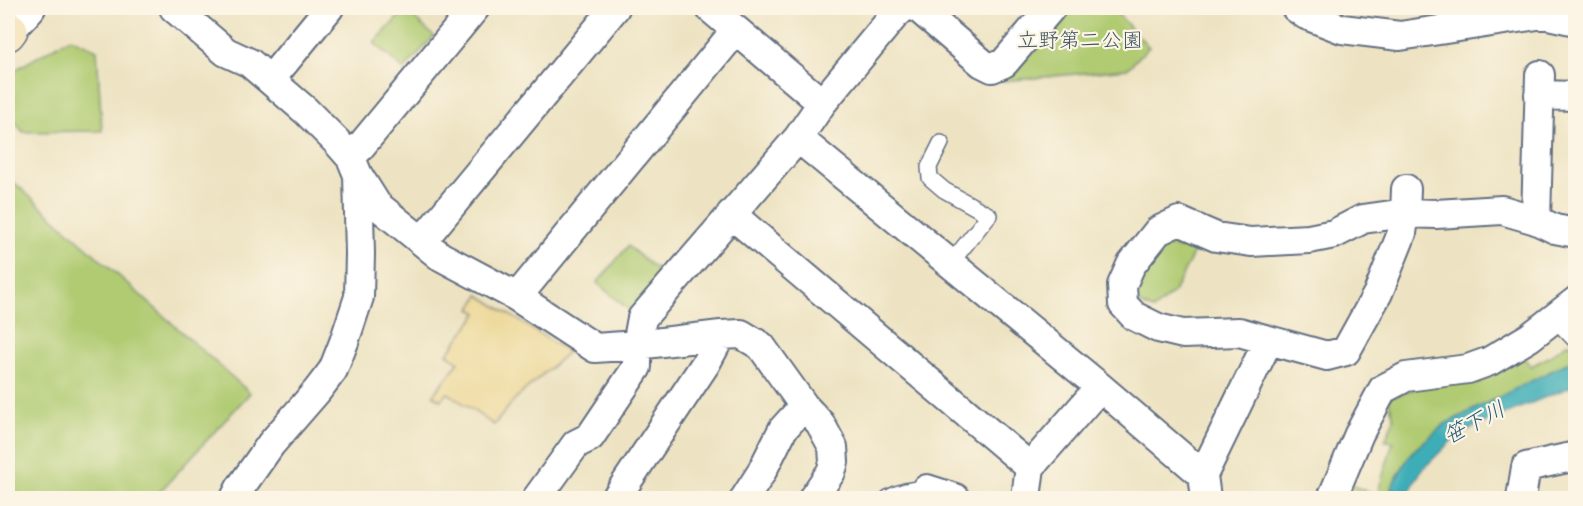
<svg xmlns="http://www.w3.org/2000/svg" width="1583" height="506" viewBox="0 0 1583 506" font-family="Dekko,'Klee One',sans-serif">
<rect width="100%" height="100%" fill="#fcf5e5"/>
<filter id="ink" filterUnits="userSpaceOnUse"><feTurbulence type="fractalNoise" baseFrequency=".0167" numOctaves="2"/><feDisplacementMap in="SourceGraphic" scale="12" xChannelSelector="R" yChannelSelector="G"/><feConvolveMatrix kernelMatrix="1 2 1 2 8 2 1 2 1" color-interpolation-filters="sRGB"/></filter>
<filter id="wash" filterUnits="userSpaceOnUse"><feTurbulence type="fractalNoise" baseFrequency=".008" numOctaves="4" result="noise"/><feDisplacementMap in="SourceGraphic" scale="24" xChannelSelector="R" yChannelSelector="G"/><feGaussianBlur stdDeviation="1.35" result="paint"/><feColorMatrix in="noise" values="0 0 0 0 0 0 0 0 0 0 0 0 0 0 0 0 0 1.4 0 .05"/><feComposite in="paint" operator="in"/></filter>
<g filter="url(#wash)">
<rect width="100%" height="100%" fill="#ede3c2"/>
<path fill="#b0cb72" stroke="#667d68" stroke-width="1.5" d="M 1064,8 L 1112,8 L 1149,47 L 1127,69 L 1002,81 Z
M 405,10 L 434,36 L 404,70 L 374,43 Z
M 70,38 L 97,50 L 102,131 L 23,132 L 8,113 L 8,74 Z
M 8,177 L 250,393 L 154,498 L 8,498 Z
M 1174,230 L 1197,246 L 1174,292 L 1153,310 L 1137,303 L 1132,281 Z
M 628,246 L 662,274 L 630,311 L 597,283 Z
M 1569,342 L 1575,350 L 1575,359 L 1445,424 L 1412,452 L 1395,480 L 1387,498 L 1344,498 L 1351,485 L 1377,495 L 1393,442 L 1385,441 L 1394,419 L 1388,398 L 1519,353 L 1531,366 L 1547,358 Z"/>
<path fill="#eeda9e" stroke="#84847e" stroke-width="1.5" d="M 479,295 L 568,352 L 515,399 L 494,425 L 448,393 L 440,400 L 433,395 L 459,362 L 447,354 L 478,313 L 471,309 Z"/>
<path fill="#3daeb7" stroke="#2c6e8a" stroke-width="1.5" d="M 1575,359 L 1575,385 L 1476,426 L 1454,438 L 1421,471 L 1406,498 L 1387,498 L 1395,480 L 1412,452 L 1445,424 Z"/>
</g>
<g filter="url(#ink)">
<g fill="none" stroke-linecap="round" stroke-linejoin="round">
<g stroke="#646e81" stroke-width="18">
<path id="lane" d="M 941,143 L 929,167 L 930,178 L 944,190 L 989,215 L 950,264
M 1555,319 L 1576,341
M 888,498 C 901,491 912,488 927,489"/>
</g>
<g stroke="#646e81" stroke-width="32">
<path id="street" d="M 174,8 L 226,52 L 250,63 L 306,111 L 337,142 L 351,158 L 358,175 L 377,205 L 440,256 L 517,297 L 595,348 L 637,345 L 642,318 L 798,138 L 822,103 L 894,16 L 903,8
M 710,8 L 822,103
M 918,8 L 982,63 L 992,68 L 1004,63 L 1051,8
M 1296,8 L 1306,15 L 1342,29 L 1400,36 L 1544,14 L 1576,21
M 11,30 L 31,8
M 270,80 L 329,8
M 1539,95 L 1576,96
M 798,138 L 1100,387 L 1203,475
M 351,158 L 475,8
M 1406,189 L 1405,213 L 1402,233 L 1378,293 L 1346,351 L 1327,356 L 1239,332 L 1183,334 L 1158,328 L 1134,316 L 1123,304 L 1122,285 L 1131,265 L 1158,231 L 1179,221 L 1216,237 L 1251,242 L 1309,239 L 1334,234 L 1363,219 L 1405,213 L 1436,214 L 1502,210 L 1536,220 L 1555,229 L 1576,233
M 731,214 L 1030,467
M 1536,220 L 1540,75
M 422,241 L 615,8
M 517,297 L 736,30
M 927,489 L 955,498
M 235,498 L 240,488 L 271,444 L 317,391 L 333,370 L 344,342 L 359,297 L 360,254 L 358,175
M 537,498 L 576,444 L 590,437 L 637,367 L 637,345 L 721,335 L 741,334 L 761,346 L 804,406 L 820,423 L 833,447 L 834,462 L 831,472 L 813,498
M 616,498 L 706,363 L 721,335
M 745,498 L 761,473 L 783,429 L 804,406
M 1026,498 L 1030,467 L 1100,387
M 1206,498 L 1203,475 L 1268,341
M 1332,498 L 1359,434 L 1383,389 L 1406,377 L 1468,369 L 1490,361 L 1530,337 L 1576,301
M 1521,498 L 1526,467 L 1576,456"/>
</g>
<g stroke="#646e81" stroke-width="36">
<path id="secondary" d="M 8,34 L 11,30"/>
</g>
<use href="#lane" stroke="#fff" stroke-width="15"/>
<use href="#street" stroke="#fff" stroke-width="28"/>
<use href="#secondary" stroke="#f7e8c3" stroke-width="33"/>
</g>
</g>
<g text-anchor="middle" stroke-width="4.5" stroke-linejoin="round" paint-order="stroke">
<g font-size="21" fill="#405663" stroke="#fcf5e5">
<text x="1080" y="47">立野第二公園</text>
</g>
<g font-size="22" font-style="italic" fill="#275b7d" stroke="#fcf5e5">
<text transform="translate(1474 422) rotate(-28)" y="8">笹下川</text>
</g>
</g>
<rect width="1583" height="506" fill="none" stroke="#fcf5e5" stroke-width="30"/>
</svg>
